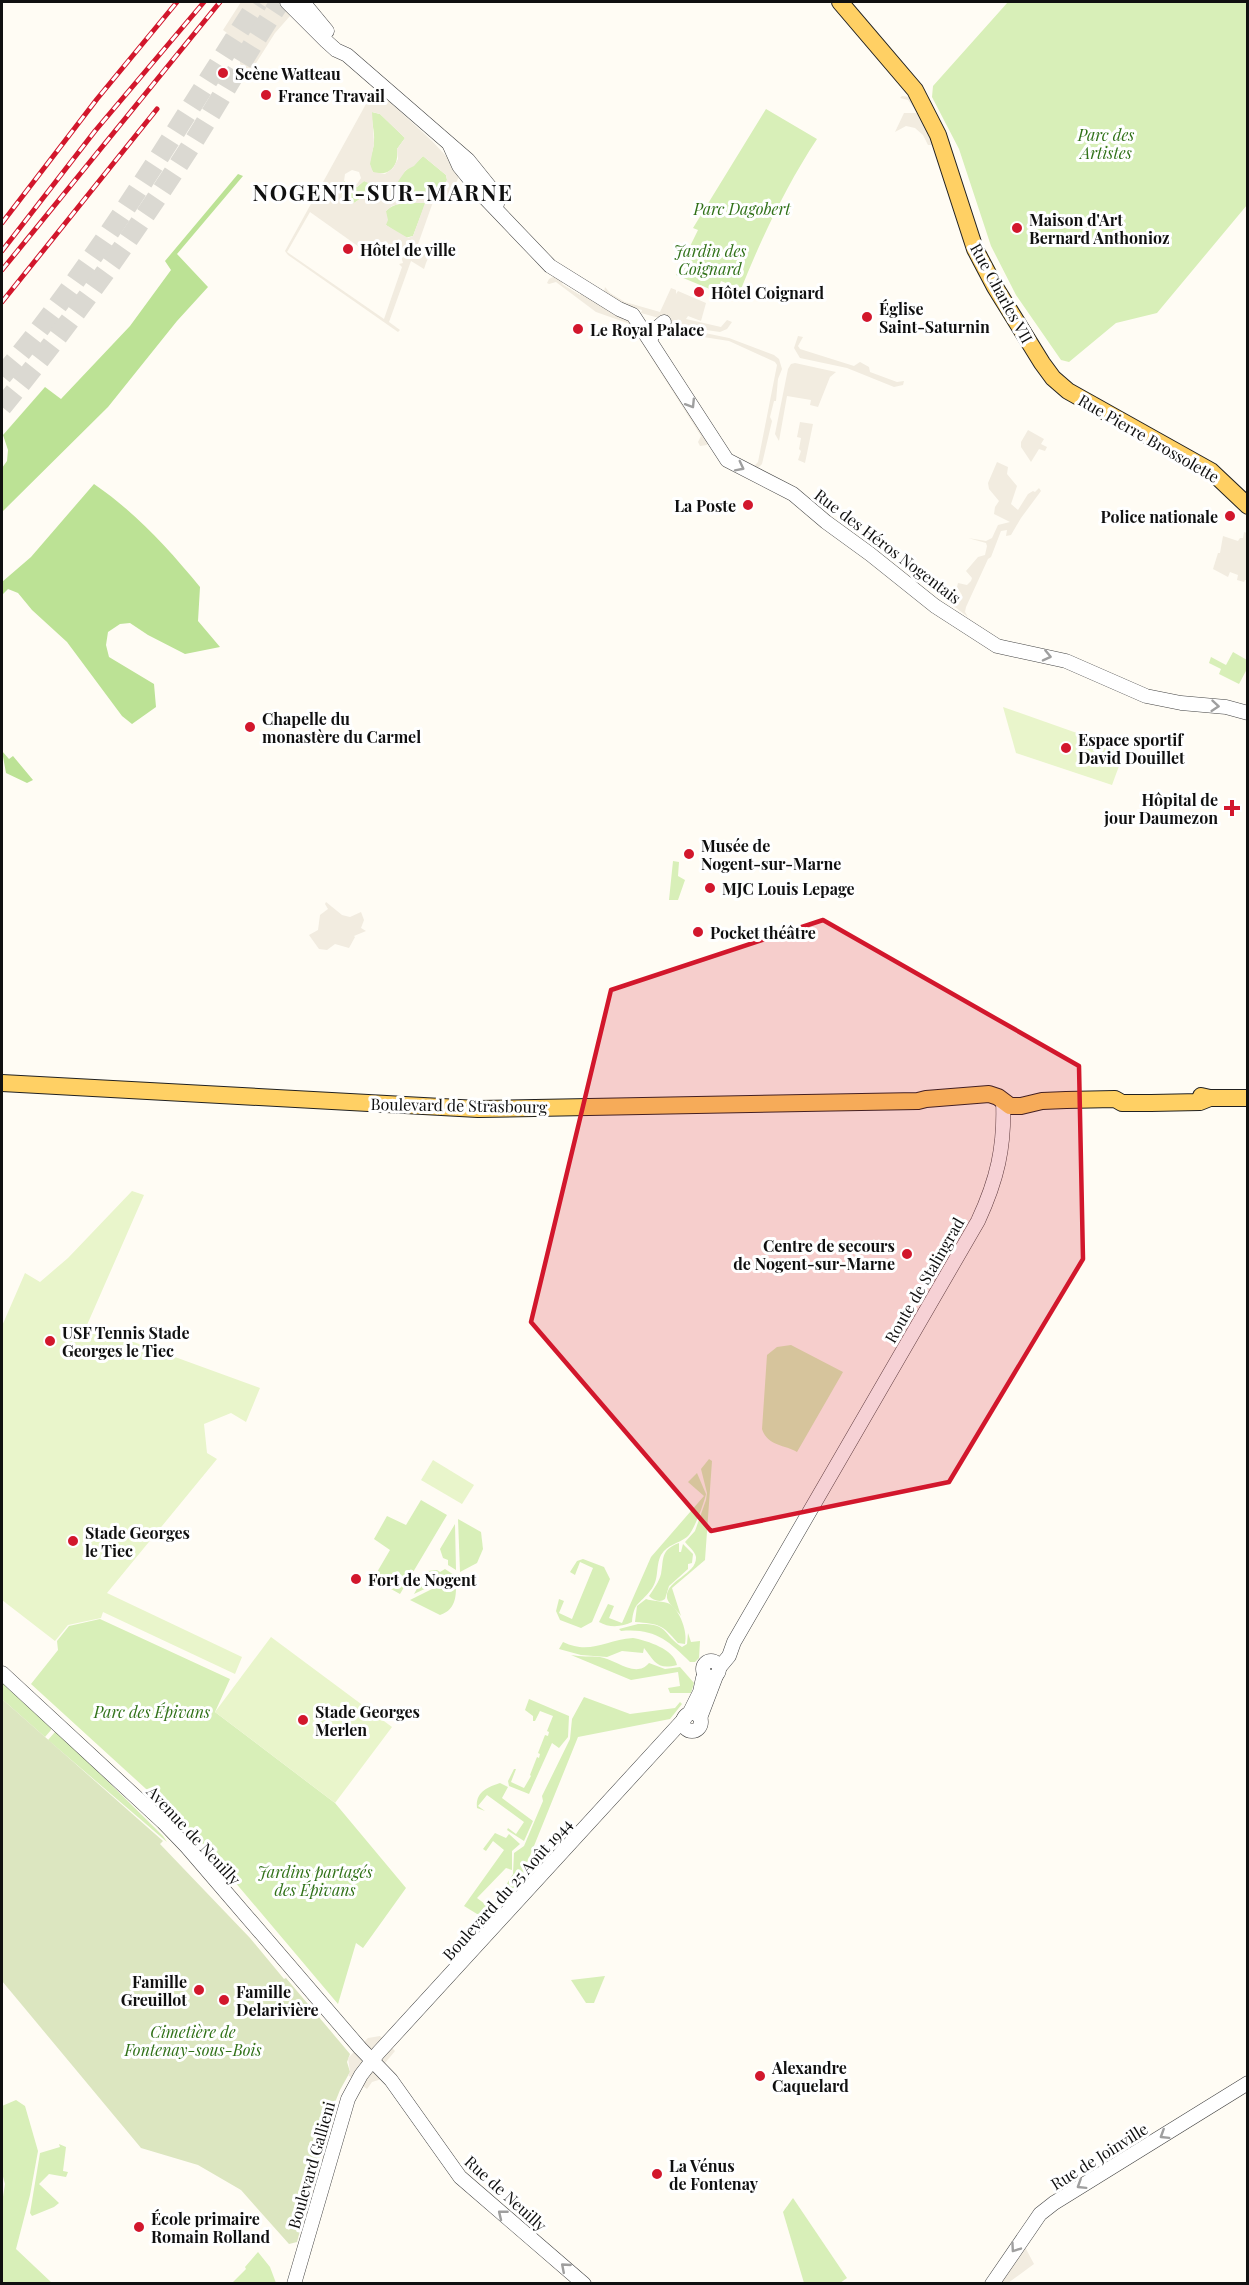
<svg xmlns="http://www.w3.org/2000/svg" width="1249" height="2285" viewBox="0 0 1249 2285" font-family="'Playfair Display',serif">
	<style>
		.green { fill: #d8efb8 }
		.forest { fill: #bce295 }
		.cemetery { fill: #dce6c0 }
		.pitch { fill: #e9f5cb }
		.plaza { fill: #f2ece0; fill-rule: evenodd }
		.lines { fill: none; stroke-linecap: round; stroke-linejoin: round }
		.highway-tunnel { stroke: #dbd9d2; stroke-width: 20; stroke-dasharray: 20 10; stroke-linecap: butt }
		.minor-casing { stroke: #434343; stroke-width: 15 }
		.major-casing { stroke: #212121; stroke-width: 18 }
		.minor { stroke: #fff; stroke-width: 14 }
		.major { stroke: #ffd064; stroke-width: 16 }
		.rail-casing { stroke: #d2172c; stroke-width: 5 }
		.rail { stroke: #fff; stroke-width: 3; stroke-dasharray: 9; stroke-linecap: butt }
		.oneway { stroke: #9f9f9f }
		.marked { fill: #d2172c; fill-opacity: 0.2; stroke: #d2172c; stroke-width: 4.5; stroke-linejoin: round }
		.poi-dot { fill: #d2172c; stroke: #fff; stroke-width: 2 }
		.labels { text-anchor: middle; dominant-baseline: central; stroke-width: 6; stroke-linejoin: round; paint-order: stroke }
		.poi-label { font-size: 16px; font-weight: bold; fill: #101010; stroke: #fff; text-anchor: start }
		.park-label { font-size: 16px; font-style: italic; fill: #307118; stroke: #fff }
		.street-label { font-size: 16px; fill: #101010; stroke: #fff }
		.district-label { font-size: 22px; font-weight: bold; letter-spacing: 1.5px; fill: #101010; stroke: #fff }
	</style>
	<rect width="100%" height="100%" fill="#fffcf4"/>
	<g class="green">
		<polygon points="1008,2 1247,2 1247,205 1157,313 1116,323 1069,362 1061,360 1016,295 991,246 959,149 932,97 933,86"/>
		<path d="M766,109L817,139C786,186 762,237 741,289L721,281L717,292L676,275L698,230L693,228Z"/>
		<path d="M372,112L380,114L405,138L397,149C399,165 391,176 374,173C365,163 374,153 374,141C375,131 371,122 372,112Z"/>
		<path d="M423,156L446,175L447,180L444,186L417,200L404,198L397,194C392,175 413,167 423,156Z"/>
		<polygon points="344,181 349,186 357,187 364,181 370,183 372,193 369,199 360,199 354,203 336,190"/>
		<path d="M426,202L413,236L405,238L386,225V211C397,200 412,204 426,202Z"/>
		<polygon points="1233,652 1247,660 1247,669 1239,684 1219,674 1221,669 1209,663 1211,657 1226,665"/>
		<polygon points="673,861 679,862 678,876 685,880 678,900 669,900"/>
		<path d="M791,1345L843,1372L797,1452C786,1445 767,1446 762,1429L767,1355L777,1347Z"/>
		<path d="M709,1459L712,1461L705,1560L672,1588L681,1616C678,1611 668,1604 667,1598C665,1580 697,1575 696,1557C695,1551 688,1546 685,1542L695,1531L706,1500L707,1493L701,1469Z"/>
		<path d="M697,1473L706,1494C704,1503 694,1531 687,1537C678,1544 668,1544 661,1555C655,1567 660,1580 650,1591C639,1605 634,1602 632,1622C622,1627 609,1628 599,1622L608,1604L614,1606L609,1618L622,1623L651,1557L704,1496L688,1482Z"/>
		<polygon points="421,1500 447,1515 400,1594 373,1579 390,1550 374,1539 387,1516 406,1525"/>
		<polygon points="458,1519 481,1532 483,1549 477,1563 460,1572"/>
		<polygon points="455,1524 456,1570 448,1565 448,1560 443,1558 440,1549"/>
		<path d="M679,1543V1552H681L683,1544L693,1554L692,1563L688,1564V1569L669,1586L665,1599C660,1603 653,1600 649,1596C653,1590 659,1582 661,1574C664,1559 660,1550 679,1543Z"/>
		<polygon points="583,1559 604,1567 610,1579 592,1622 581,1628 560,1620 556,1611 559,1599 564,1601 559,1613 572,1619 593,1568 580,1562 575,1575 570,1572 577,1561"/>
		<polygon points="445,1569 454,1575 414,1594 427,1571 437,1570 440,1572"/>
		<path d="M456,1577C456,1593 458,1609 440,1615L410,1600Z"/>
		<path d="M646,1599C652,1601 664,1601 670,1604C680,1611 688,1632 685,1644L678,1643C662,1624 659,1624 635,1622L637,1606Z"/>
		<polygon points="100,1619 230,1679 215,1712 335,1803 406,1888 363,1948 356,1943 338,2004 191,1830 31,1684 58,1650 57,1641 69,1626"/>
		<path d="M638,1624C669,1623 662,1634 682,1647L687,1644L688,1633L691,1642L700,1641L699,1658L695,1662H690C668,1640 654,1628 621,1631L619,1629Z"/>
		<path d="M633,1638C648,1641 674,1649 677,1665C657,1670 655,1662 644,1648L643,1653L622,1651L607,1657L581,1655L559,1649L563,1642C590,1655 605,1640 633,1638Z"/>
		<path d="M571,1655C581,1657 590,1656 600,1657C615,1659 636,1679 649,1663L665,1669L680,1667L694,1683L691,1693H670L668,1688L680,1686L678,1672L631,1680Z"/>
		<polygon points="2,1682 51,1726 51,1730 45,1737 2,1699"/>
		<polygon points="584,1697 630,1714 675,1708 680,1702 682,1704 670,1719 578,1737 517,1888 477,1931 513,1874 514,1853 524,1846 543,1801 542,1796 570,1739 572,1719"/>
		<polygon points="529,1699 569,1716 568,1737 559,1748 552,1743 529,1794 509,1786 508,1781 514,1769 516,1769 511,1782 524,1788 531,1776 530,1775 537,1757 539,1758 540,1754 538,1753 545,1735 548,1736 549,1732 547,1731 553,1716 540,1711 535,1721 533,1721 533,1716 525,1710"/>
		<polygon points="55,1732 59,1733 163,1836 167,1842 48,1740"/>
		<path d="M500,1783L508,1787L502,1798L533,1821L524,1841L507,1830L508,1828L516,1834L524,1822L487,1795L478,1806L485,1811L477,1808C475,1792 488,1787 500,1783Z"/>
		<polygon points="495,1833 506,1838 509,1834 520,1844 512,1851 512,1870 506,1868 477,1898 489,1907 482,1917 464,1906 504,1850 493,1841 486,1851 483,1849"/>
		<polygon points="605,1976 594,2003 586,2003 571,1980"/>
		<polygon points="16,2100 25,2106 38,2151 30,2195 16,2249 52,2283 2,2283 2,2203 5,2184 2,2173 2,2106"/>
		<polygon points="59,2144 66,2147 63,2171 68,2172 66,2177 49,2174 39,2184 59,2203 54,2207 32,2216 30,2213 40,2153 60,2147"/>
		<polygon points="793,2198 847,2278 840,2283 804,2283 783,2212"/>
		<polygon points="258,2252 270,2267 276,2283 232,2283 246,2269 245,2267"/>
	</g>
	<g class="forest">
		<polygon points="238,174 243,176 177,254 208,287 177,321 108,407 2,512 2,468 7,461 8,450 3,435 45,387 61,399 130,326 171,270 165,261"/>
		<path d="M94,484C135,512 168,548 200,587L198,621L220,647L185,654L148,635L130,623L120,624L108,632L106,645L109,657L154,684L156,707L132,724L122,716L67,642L32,610L18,593L8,589L2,595V582L31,557Z"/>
		<polygon points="2,751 9,759 13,756 33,780 27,783 6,773"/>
	</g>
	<polygon class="cemetery" points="2,1699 163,1841 160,1844 250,1938 284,1979 286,1978 350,2054 347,2062 350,2072 340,2090 332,2110 297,2242 289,2244 241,2190 198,2165 141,2148 2,1981"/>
	<g class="pitch">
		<polygon points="1003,707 1125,750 1112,785 1016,753"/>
		<polygon points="132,1191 144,1195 87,1325 260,1388 246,1422 231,1413 204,1424 207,1453 217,1459 107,1593 242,1657 235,1674 103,1612 101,1618 68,1625 55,1641 2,1600 2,1326 25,1273 40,1282 68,1258"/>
		<polygon points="433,1460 474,1485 462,1504 421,1480"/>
		<polygon points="271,1637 392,1727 335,1803 215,1712"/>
	</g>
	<g class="plaza">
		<polygon points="241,2 281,2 290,16 275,33 251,71 240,64 240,60 233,54 228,43 227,33 223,30"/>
		<path d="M378,91L432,141L459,170L460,174L449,199L442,196L433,202L417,247L429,256L426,263L424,269L411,261L389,322L400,330L398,332L288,255L285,251L366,104L368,95L371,92ZM372,112L380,114L405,138L397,149L398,159L393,168L385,174L373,172L370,164L374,144ZM423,156L446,175L447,180L444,186L417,200L401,197L397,194V183L406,170L414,166ZM352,170L359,172L361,178L357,184L350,186L357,187L364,181L372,185V193L369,199H360L354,203L336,190L344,181L345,174ZM403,203H425L413,236L408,238L386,225L388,220L386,211L392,206ZM310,212L369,254L374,247L381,252V247L384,245L393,254L401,256L403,263L399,264L402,267L384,319L287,252Z"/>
		<polygon points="902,96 910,97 923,116 934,145 928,145 923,135 915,128 906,126 895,132 904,113 918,113 908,100 900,98"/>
		<polygon points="555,276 563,281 562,284 580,295 582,292 633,319 708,443 707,445 700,446 698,442 701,436 630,324 596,312 556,282 549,284 547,283 549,279"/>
		<polygon points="605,287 610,293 625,302 660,312 671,288 676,290 676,294 678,291 706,303 701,321 688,316 686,319 721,327 727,320 732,322 727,329 720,332 706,330 706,327 696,325 695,328 641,313 642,310 635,308 633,310 604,292"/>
		<polygon points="671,326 729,338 774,355 779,359 782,369 778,379 776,401 774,401 770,417 772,421 762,464 759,467 753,467 758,462 777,365 775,362 729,341 665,331 658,340 657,338 662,328"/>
		<polygon points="798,336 803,337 798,346 800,349 854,366 860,362 869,367 870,372 897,382 904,381 903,385 894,387 847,368 800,358 794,348"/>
		<polygon points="795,363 836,372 830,377 818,407 810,405 811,400 787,396 779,441 775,434 788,369 791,364"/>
		<polygon points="800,422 813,424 805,463 798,460 801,451 799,449 801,438 797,437"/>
		<polygon points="1028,430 1044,439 1041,444 1047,447 1045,451 1039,449 1031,462 1021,447 1021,442"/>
		<polygon points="997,462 1008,467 1007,474 1017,486 1011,504 1018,510 1028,494 1033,491 1035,492 1039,488 1041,491 1021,518 1011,535 1006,536 1007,530 1001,531 991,557 988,559 966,607 965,612 968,617 951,604 957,603 962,595 957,587 958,583 967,585 971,581 972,578 966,571 978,557 985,555 987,546 986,543 968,538 986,541 992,538 998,525 1010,522 994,514 995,507 999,501 989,489 988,483"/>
		<polygon points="1244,532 1247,533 1248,580 1245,580 1244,582 1237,580 1238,575 1230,572 1228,577 1213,569 1218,553 1220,553 1223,536 1238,541 1240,538 1243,538"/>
		<polygon points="326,902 342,915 350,917 361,912 364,920 361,928 366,931 354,936 355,937 349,948 335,944 327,950 319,949 309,935 318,930 320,915 328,909 325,904"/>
		<polygon points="380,2036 395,2051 385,2063 390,2071 382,2079 372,2082 367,2089 348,2075 350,2072 348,2058 368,2038"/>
		<polygon points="1025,2247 1034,2264 1008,2283 1001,2284"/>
	</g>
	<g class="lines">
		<g class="highway-tunnel">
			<path d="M2,376C99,260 176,129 258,2"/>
			<path d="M2,407C71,323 135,233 194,141C223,95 250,47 280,2"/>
		</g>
		<defs>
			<g id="minor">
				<polyline points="287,2 326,41 336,50 347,55 468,160 489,186 497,204"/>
				<polyline points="303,2 327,31"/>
				<polyline points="450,146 459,166 485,198 550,266 619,309 633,315 727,460 793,494 826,522 870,554 935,606 997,646 1066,661 1146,696 1181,703 1226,707 1248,713"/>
				<polyline points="650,339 658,327 664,322"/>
				<circle cx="711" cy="1669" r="8"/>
				<path d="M719,1668L729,1656L734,1642L978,1221C997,1180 1005,1147 1003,1101"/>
				<polyline points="2,1673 163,1822 187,1847 360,2048 391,2080 460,2177 584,2284"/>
				<circle cx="692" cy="1722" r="9"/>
				<polyline points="689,1714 700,1692 703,1678"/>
				<polyline points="700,1718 716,1676"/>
				<polyline points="294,2284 348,2099 361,2075 378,2053 685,1718"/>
				<polyline points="992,2284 1040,2214 1054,2203 1248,2083"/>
			</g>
			<g id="major">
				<polyline points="840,2 915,90 938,135 975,249 995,287 1042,363 1053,378 1068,391 1211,471 1248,506"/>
				<polyline points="2,1083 478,1109 918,1101 926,1099 989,1094 998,1097 1010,1106 1021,1106 1042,1101 1066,1100 1115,1099 1122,1103 1151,1103 1200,1102 1210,1098"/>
				<polyline points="1201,1096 1210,1098 1248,1098"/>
			</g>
		</defs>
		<use href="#minor" class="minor-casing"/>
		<use href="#major" class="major-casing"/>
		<use href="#minor" class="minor"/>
		<use href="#major" class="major"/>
		<defs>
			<g id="rail">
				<polyline points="2,223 97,99 177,2"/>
				<polyline points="2,251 95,131 204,2"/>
				<polyline points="2,270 220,2"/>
				<polyline points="2,302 157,109"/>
			</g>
		</defs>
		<use href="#rail" class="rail-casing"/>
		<use href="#rail" class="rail"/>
	</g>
	<defs><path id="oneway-chevron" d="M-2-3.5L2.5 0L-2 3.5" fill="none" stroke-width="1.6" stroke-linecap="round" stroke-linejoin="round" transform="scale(1.5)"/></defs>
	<g class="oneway">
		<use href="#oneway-chevron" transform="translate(691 404) rotate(58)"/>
		<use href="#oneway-chevron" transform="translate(740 467) rotate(27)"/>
		<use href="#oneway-chevron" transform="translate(1047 656) rotate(13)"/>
		<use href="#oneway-chevron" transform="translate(1215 706) rotate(5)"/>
		<use href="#oneway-chevron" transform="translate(1164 2135) rotate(148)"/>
		<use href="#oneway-chevron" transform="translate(1081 2185) rotate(148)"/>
		<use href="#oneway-chevron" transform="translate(502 2214) rotate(-141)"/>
		<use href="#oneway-chevron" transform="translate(1015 2248) rotate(125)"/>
		<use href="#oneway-chevron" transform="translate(565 2267) rotate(-139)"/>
	</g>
	<path class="marked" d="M823,920L1079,1066L1083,1259L949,1482L711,1531L531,1322L611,990Z"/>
	<g class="poi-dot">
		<circle cx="223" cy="73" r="6"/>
		<circle cx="266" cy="95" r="6"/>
		<circle cx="1017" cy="228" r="6"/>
		<circle cx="348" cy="249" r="6"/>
		<circle cx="699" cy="292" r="6"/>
		<circle cx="867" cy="317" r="6"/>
		<circle cx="578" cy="329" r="6"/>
		<circle cx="748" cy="505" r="6"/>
		<circle cx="1230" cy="516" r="6"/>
		<circle cx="250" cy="727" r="6"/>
		<circle cx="1066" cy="748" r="6"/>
		<path d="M1229 799h6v6h6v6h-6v6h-6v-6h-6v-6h6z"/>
		<circle cx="689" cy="854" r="6"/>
		<circle cx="710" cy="888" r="6"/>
		<circle cx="698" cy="932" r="6"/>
		<circle cx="907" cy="1254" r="6"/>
		<circle cx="50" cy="1341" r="6"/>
		<circle cx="73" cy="1541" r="6"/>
		<circle cx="356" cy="1579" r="6"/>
		<circle cx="303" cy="1720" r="6"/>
		<circle cx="199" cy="1990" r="6"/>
		<circle cx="224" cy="2000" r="6"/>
		<circle cx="760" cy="2076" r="6"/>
		<circle cx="657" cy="2174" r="6"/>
		<circle cx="139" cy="2227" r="6"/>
	</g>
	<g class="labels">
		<g class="poi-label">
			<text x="235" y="73">Scène Watteau</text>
			<text x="278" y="95">France Travail</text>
			<text x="1029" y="219">Maison d'Art<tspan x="1029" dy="18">Bernard Anthonioz</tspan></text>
			<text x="360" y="249">Hôtel de ville</text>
			<text x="711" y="292">Hôtel Coignard</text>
			<text x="879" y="308">Église<tspan x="879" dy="18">Saint-Saturnin</tspan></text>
			<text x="590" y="329">Le Royal Palace</text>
			<text x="736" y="505" text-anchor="end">La Poste</text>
			<text x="1218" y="516" text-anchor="end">Police nationale</text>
			<text x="262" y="718">Chapelle du<tspan x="262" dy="18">monastère du Carmel</tspan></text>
			<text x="1078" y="739">Espace sportif<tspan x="1078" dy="18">David Douillet</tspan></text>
			<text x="1218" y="799" text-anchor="end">Hôpital de<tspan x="1218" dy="18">jour Daumezon</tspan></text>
			<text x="701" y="845">Musée de<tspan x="701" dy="18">Nogent-sur-Marne</tspan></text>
			<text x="722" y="888">MJC Louis Lepage</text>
			<text x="710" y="932">Pocket théâtre</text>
			<text x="895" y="1245" text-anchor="end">Centre de secours<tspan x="895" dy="18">de Nogent-sur-Marne</tspan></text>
			<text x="62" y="1332">USF Tennis Stade<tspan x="62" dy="18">Georges le Tiec</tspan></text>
			<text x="85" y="1532">Stade Georges<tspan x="85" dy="18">le Tiec</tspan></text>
			<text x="368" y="1579">Fort de Nogent</text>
			<text x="315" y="1711">Stade Georges<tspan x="315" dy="18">Merlen</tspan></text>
			<text x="187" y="1981" text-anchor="end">Famille<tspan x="187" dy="18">Greuillot</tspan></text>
			<text x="236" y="1991">Famille<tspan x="236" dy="18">Delarivière</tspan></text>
			<text x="772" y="2067">Alexandre<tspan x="772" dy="18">Caquelard</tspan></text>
			<text x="669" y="2165">La Vénus<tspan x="669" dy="18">de Fontenay</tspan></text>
			<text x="151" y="2218">École primaire<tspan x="151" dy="18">Romain Rolland</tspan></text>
		</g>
		<g class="park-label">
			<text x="1106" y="134">Parc des<tspan x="1106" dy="18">Artistes</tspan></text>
			<text x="742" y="208">Parc Dagobert</text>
			<text x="710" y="250">Jardin des<tspan x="710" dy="18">Coignard</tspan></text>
			<text x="152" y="1711">Parc des Épivans</text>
			<text x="315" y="1871">Jardins partagés<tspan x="315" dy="18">des Épivans</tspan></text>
			<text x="193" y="2031">Cimetière de<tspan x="193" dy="18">Fontenay-sous-Bois</tspan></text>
		</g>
		<g class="street-label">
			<text transform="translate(1002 293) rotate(61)">Rue Charles VII</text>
			<text transform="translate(1149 438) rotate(30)">Rue Pierre Brossolette</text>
			<text transform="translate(888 546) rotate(37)">Rue des Héros Nogentais</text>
			<text transform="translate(459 1105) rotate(1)">Boulevard de Strasbourg</text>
			<text transform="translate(924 1280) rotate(-60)">Route de Stalingrad</text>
			<text transform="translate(194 1835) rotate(47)">Avenue de Neuilly</text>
			<text transform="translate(507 1889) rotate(-48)">Boulevard du 25 Août 1944</text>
			<text transform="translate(1099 2156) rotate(-32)">Rue de Joinville</text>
			<text transform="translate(311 2165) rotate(-74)">Boulevard Gallieni</text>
			<text transform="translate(506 2193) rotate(42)">Rue de Neuilly</text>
		</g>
		<g class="district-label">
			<text x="383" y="192">NOGENT-SUR-MARNE</text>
		</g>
	</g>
	<rect width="1249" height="2285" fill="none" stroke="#101010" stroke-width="6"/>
</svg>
